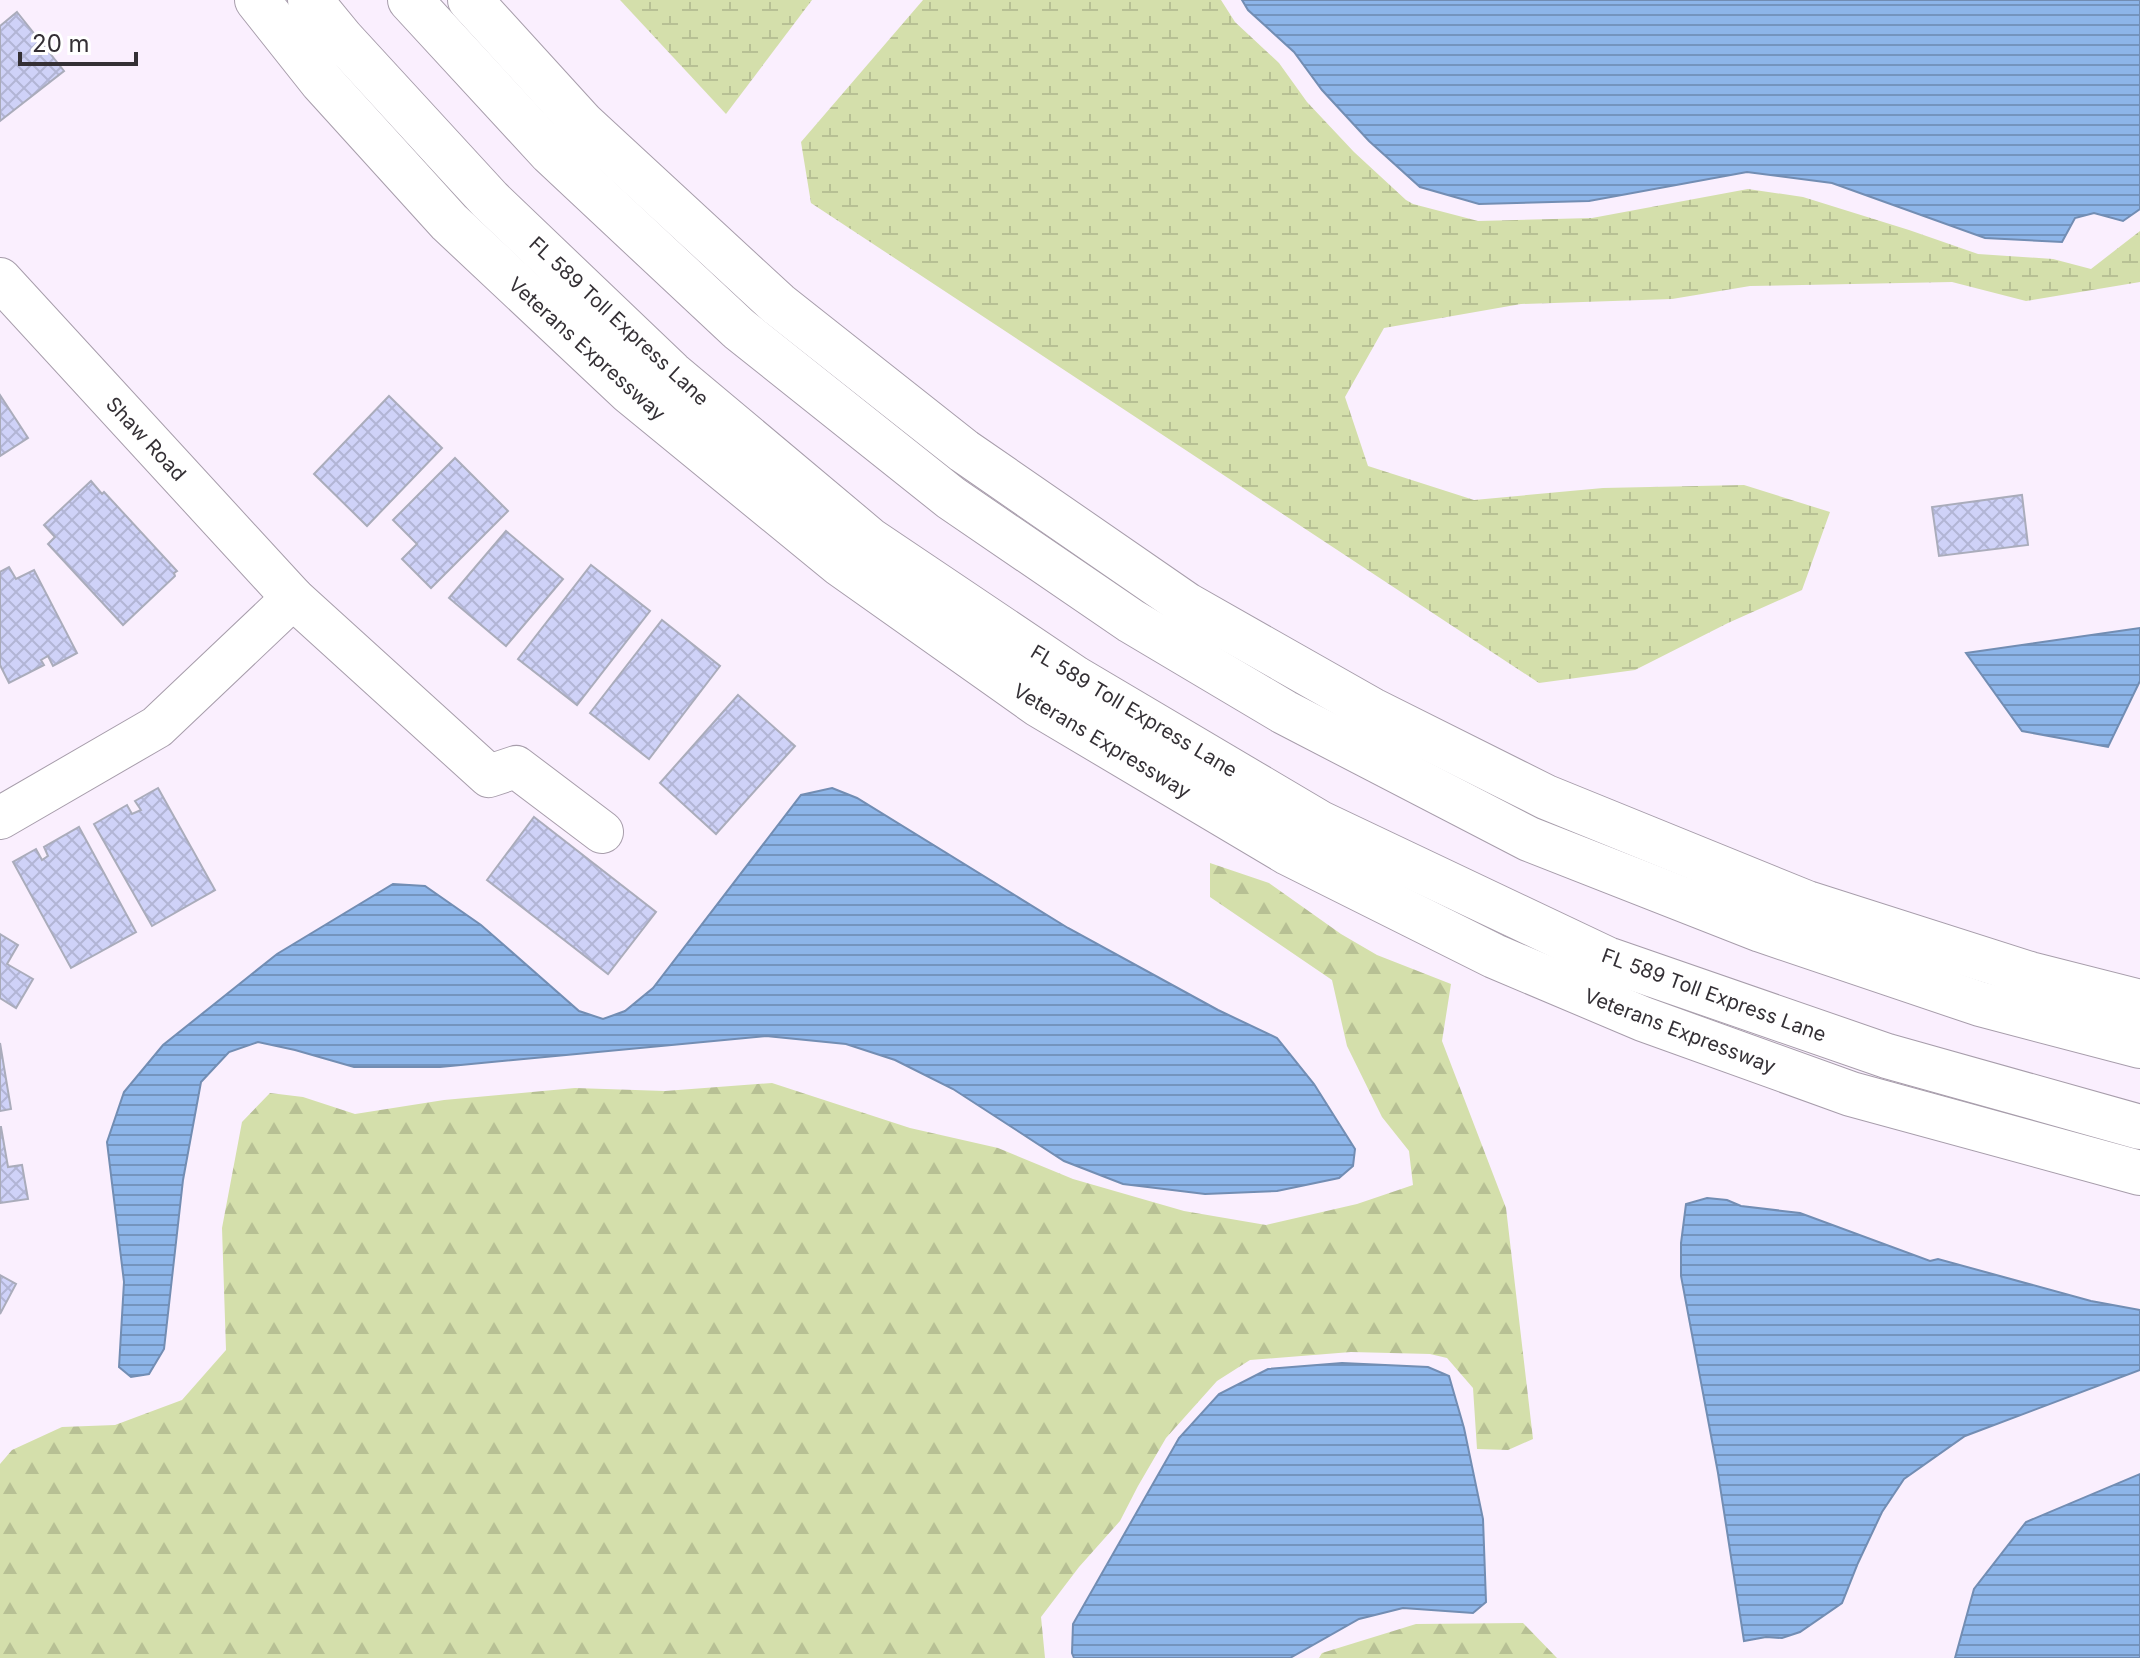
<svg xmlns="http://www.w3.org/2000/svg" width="2140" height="1658" viewBox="0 0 2140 1658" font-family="Inter,sans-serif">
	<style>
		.forest { fill: url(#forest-firs) }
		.wetland { fill: url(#wetland-marsh) }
		.water { fill: url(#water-rules); stroke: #728db3; stroke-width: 2 }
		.building { fill: url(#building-cross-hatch); stroke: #aaacbb; stroke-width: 2 }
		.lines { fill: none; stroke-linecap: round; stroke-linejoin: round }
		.street-casing { stroke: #a79dab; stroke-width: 44 }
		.highway-casing { stroke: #a79dab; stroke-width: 46 }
		.street { stroke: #fff; stroke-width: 42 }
		.highway { stroke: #fff; stroke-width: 44 }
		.labels { text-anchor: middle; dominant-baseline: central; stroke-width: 6; stroke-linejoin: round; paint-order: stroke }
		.street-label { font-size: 20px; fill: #343035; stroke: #fff }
	</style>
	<defs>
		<pattern id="forest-firs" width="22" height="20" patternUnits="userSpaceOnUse" patternTransform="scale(2)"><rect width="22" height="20" fill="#d4dfab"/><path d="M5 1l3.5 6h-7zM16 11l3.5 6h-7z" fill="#b7c094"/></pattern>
		<pattern id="wetland-marsh" width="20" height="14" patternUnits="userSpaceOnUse" patternTransform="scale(2)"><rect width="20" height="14" fill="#d4dfab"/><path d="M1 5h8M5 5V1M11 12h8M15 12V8" fill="none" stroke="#b7c094"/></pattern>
		<pattern id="water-rules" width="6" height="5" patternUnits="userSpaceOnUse" patternTransform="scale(2)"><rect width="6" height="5" fill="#8db5e9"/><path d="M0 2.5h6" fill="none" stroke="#7494be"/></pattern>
		<pattern id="building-cross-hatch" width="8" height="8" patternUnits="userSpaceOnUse" patternTransform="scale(2)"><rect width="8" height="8" fill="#cfd2f8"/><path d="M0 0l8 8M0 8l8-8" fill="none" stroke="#b2b5d5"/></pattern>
	</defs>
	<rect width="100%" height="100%" fill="#faeffe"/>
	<g class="forest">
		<polygon points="1210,863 1269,883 1341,934 1377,955 1451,984 1442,1041 1506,1208 1533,1439 1508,1450 1477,1449 1473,1388 1447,1358 1430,1354 1351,1352 1250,1360 1217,1381 1166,1438 1138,1486 1120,1521 1079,1567 1041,1617 1045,1658 0,1658 0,1464 12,1450 62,1427 115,1425 182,1400 226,1350 222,1228 242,1122 270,1093 303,1097 355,1114 444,1100 575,1088 665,1091 772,1083 910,1128 998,1148 1073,1179 1184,1211 1266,1225 1357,1204 1413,1185 1409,1151 1382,1117 1347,1046 1332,980 1210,897"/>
		<polygon points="1523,1623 1557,1658 1319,1658 1322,1653 1416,1624"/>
	</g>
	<g class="wetland">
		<polygon points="620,0 812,0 726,114"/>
		<polygon points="923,0 1221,0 1235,22 1279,63 1307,102 1354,152 1406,200 1413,204 1478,221 1592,218 1748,189 1803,197 1909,230 1978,254 2053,259 2091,269 2140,231 2140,282 2026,301 1952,282 1750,286 1672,299 1521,304 1384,328 1345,397 1368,466 1474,500 1603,488 1744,485 1830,512 1802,590 1728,623 1635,670 1539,683 811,203 801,142"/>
	</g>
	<g class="water">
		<polygon points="1242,0 2140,0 2140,209 2123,221 2094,213 2075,218 2062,242 1985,238 1832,183 1747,172 1589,201 1479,204 1420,187 1369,141 1322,90 1294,52 1248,10"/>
		<polygon points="2140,628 2140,681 2108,747 2022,731 1966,653"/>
		<polygon points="832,788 857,798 1068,928 1218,1010 1277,1038 1314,1084 1355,1149 1353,1166 1339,1178 1277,1191 1205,1194 1123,1184 1064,1161 953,1089 895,1060 846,1044 766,1036 440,1067 354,1067 295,1050 258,1042 229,1052 201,1082 183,1180 164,1349 149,1374 131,1377 119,1367 124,1282 107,1142 124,1092 163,1045 277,954 393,884 425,886 481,925 579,1011 603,1019 625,1011 653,988 801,795"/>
		<polygon points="1707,1198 1727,1200 1741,1206 1800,1213 1930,1261 1938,1259 2091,1301 2140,1310 2140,1370 1965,1436 1904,1479 1882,1512 1858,1563 1842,1603 1800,1632 1782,1638 1766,1637 1744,1641 1718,1473 1681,1276 1681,1243 1686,1204"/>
		<polygon points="1342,1363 1428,1367 1449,1376 1464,1428 1483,1519 1486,1602 1473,1613 1403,1608 1359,1619 1290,1658 1074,1658 1072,1653 1073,1624 1179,1438 1219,1394 1268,1369"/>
		<polygon points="2140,1474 2140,1658 1955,1658 1974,1589 2026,1522"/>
	</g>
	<g class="building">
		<polygon points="17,12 64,71 0,121 0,26"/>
		<polygon points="0,395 28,438 0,456"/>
		<polygon points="389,396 442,448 367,526 314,474"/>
		<polygon points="455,458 508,511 431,588 402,559 417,544 393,520"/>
		<polygon points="91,481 102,494 104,492 177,571 174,573 175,576 123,625 48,544 55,537 44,525"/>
		<polygon points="2022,495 2028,545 1939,556 1932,507"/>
		<polygon points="506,531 563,579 506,646 449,598"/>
		<polygon points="591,565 650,611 577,705 518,659"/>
		<polygon points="9,567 16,579 34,570 77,653 53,666 48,656 41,660 44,665 9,683 0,665 0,572"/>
		<polygon points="662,620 720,666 649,759 590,713"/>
		<polygon points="738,695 795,746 716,834 660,783"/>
		<polygon points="158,788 215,890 152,926 94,824 127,805 132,814 141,810 135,801"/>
		<polygon points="534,817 656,912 608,974 487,880"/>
		<polygon points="79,827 136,932 71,968 13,862 36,849 42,860 48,856 44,847"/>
		<polygon points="0,934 18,945 7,964 33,979 16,1008 0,998"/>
		<polygon points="0,1043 11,1109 0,1111"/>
		<polygon points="0,1127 1,1127 8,1167 22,1165 28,1199 0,1203"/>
		<polygon points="0,1275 16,1284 0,1314"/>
	</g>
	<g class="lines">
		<defs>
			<g id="street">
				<polyline points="0,279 293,598 489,776 516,767 602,832"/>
				<polyline points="0,818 157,727 293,598"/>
			</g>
			<g id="highway">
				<polyline points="257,0 322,82 449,222 630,392 840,564 1039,705 1288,853 1494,956 1643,1019 1851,1094 2140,1173"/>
				<polyline points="310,0 342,39 490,200 671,373 870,540 1075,678 1320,823 1607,959 1887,1056 2140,1127"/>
				<polyline points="410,0 551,153 739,329 951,498 1131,621 1284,712 1529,839 1761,930 1980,1004 2140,1046"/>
				<polyline points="470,0 583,124 778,304 964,451 1187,605 1372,710 1546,797 1807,903 2030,974 2140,1002"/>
			</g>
		</defs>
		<use href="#street" class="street-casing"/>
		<use href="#highway" class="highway-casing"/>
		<use href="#street" class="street"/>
		<use href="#highway" class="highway"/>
	</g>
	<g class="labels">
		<g class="street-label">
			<text transform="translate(619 321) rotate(43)">FL 589 Toll Express Lane</text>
			<text transform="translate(587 349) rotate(42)">Veterans Expressway</text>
			<text transform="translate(146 439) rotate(47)">Shaw Road</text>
			<text transform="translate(1134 711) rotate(31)">FL 589 Toll Express Lane</text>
			<text transform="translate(1102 741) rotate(31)">Veterans Expressway</text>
			<text transform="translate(1714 995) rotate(20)">FL 589 Toll Express Lane</text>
			<text transform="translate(1680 1031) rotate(21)">Veterans Expressway</text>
		</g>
	</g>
	<path d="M20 52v12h116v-12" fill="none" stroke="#343035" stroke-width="4"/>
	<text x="32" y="52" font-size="24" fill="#343035" stroke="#ffffff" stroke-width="6" paint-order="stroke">20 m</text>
</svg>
